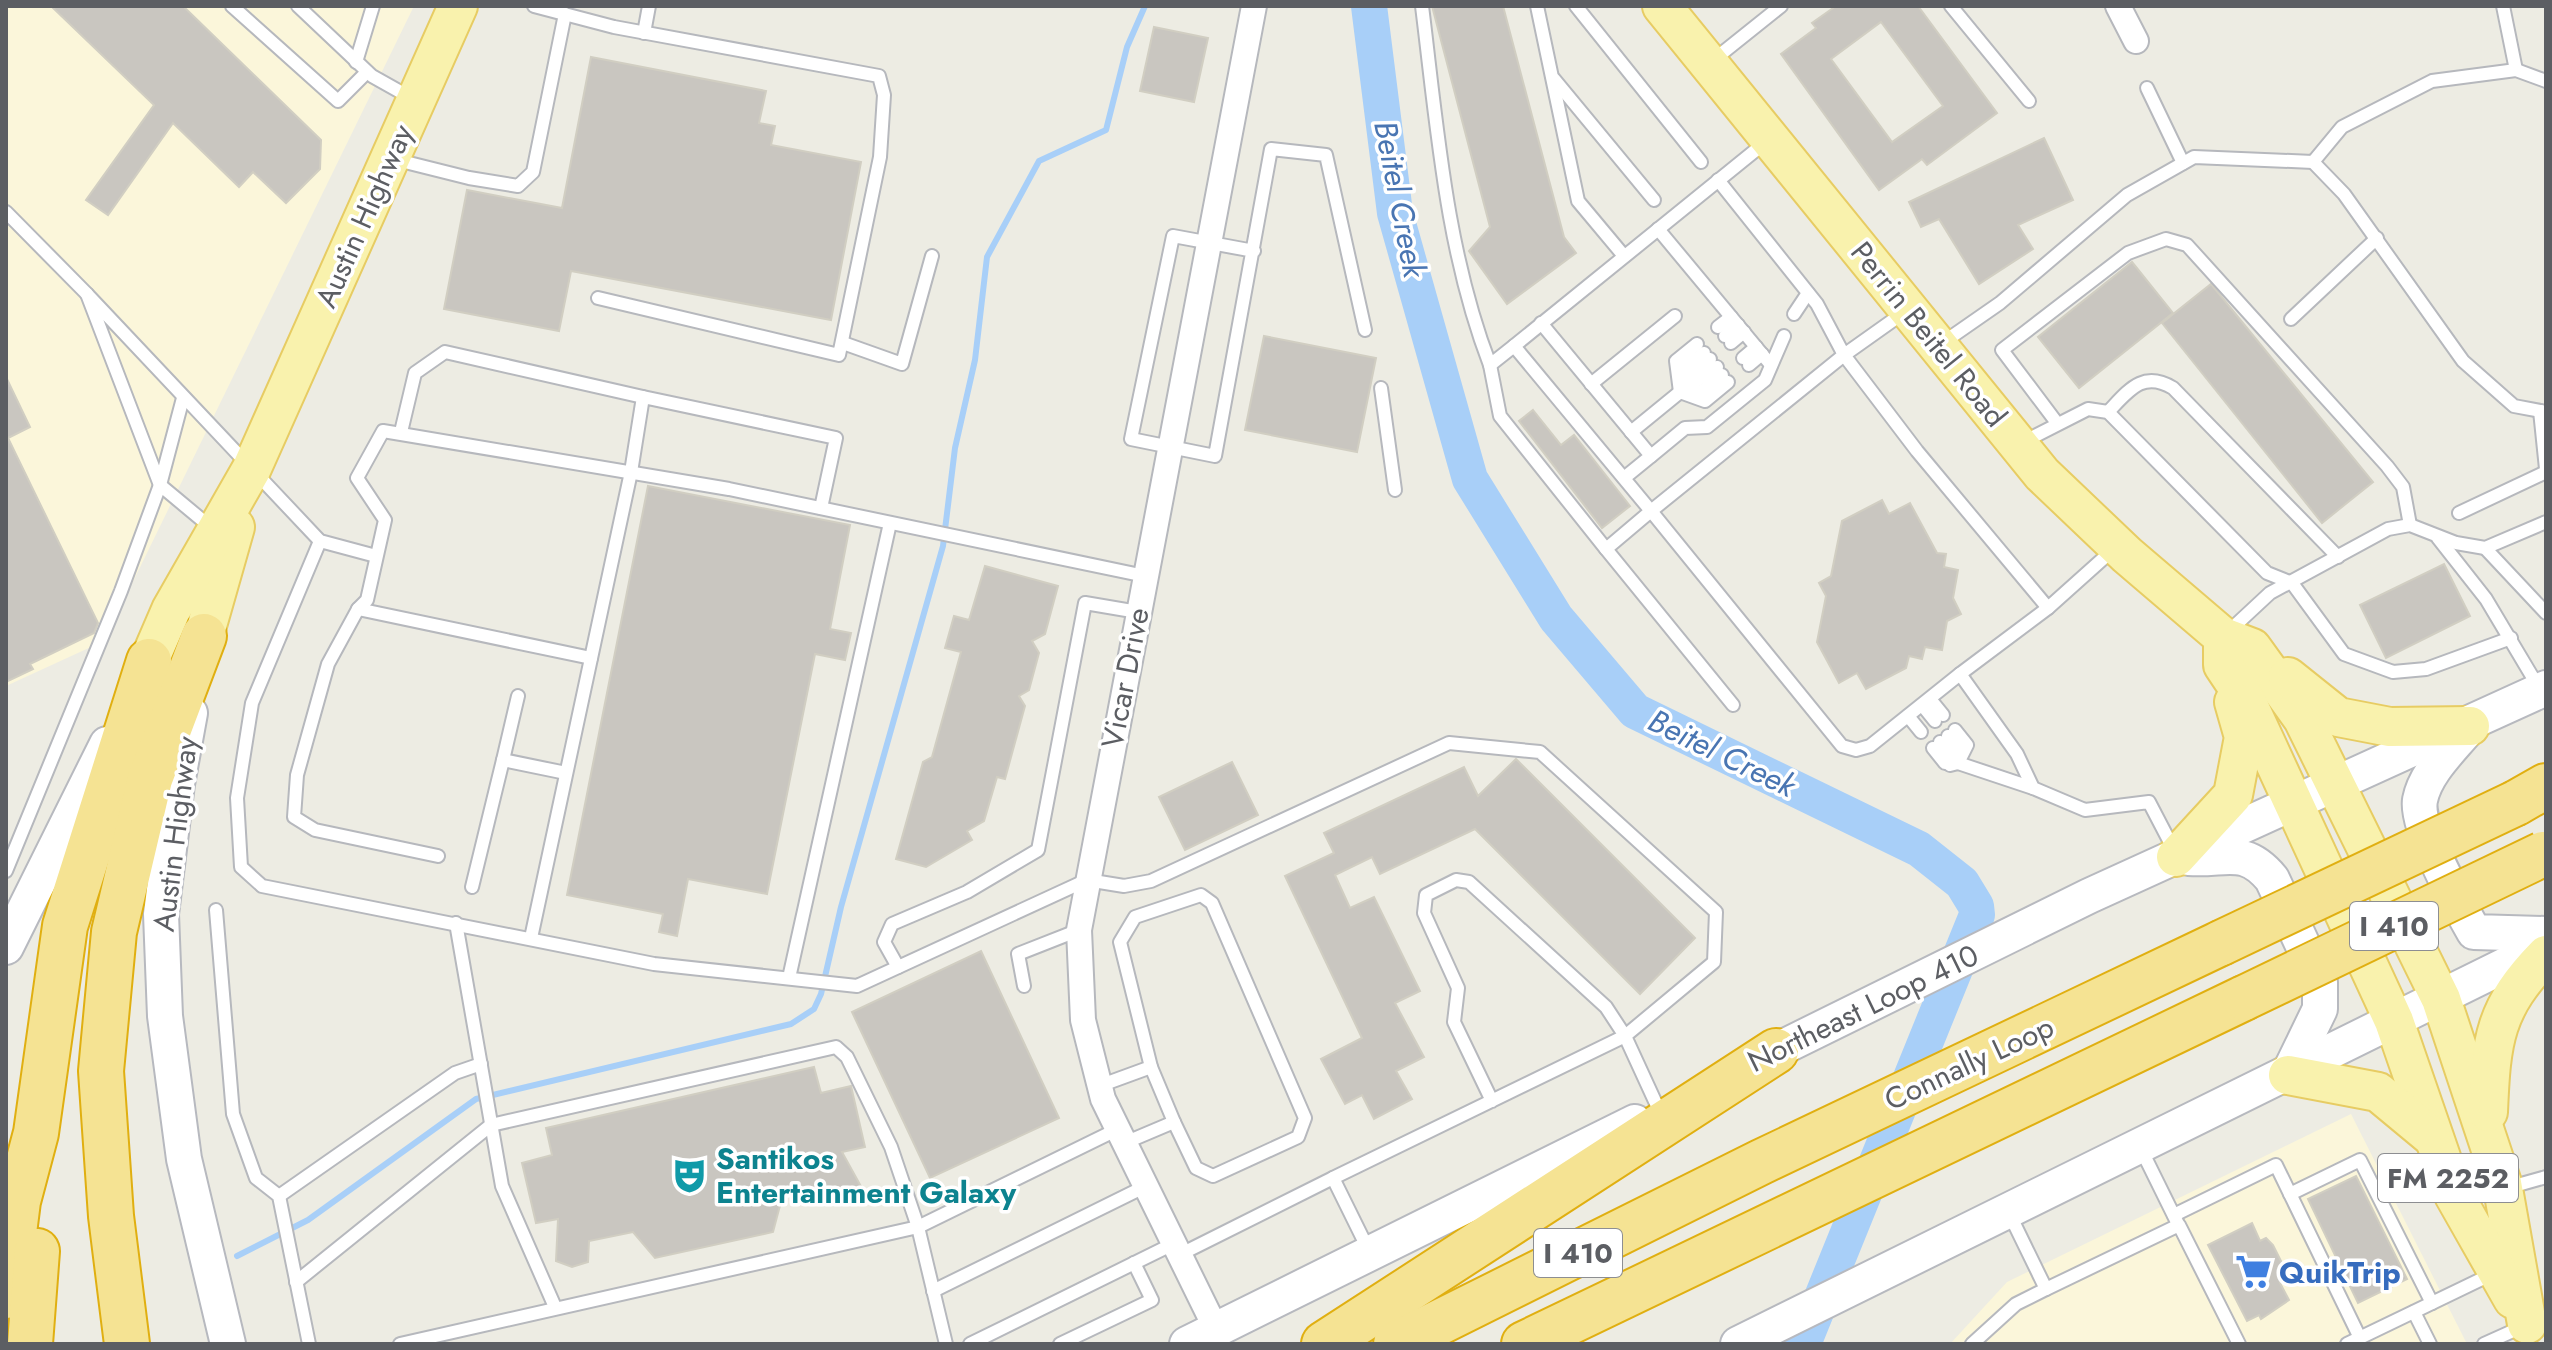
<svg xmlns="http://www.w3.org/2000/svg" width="2552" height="1350" viewBox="0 0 2552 1350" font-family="Jost,sans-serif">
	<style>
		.commercial { fill: #fbf6da }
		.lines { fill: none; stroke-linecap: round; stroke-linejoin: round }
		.stream { stroke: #a8cff8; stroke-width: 6 }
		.river { stroke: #a8cff8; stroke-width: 36 }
		.building { fill: #c9c6c0; stroke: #d1cec2; stroke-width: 2; fill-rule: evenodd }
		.service-casing { stroke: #b6b8bd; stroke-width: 16 }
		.minor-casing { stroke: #b6b8bd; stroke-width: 28 }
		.secondary-casing { stroke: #b7b9bf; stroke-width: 38 }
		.primary-casing { stroke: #e7cc63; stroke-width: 42 }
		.motorway-casing { stroke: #e0af11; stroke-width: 48 }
		.service { stroke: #fff; stroke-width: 12 }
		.minor { stroke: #fff; stroke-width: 24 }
		.secondary { stroke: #fff; stroke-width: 34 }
		.primary { stroke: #f9f2ad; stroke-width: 38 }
		.motorway { stroke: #f5e393; stroke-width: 44 }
		.motorway-bridge-casing { stroke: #e0af11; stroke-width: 48; stroke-linecap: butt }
		.motorway-bridge { stroke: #f5e393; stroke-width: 44 }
		.labels { text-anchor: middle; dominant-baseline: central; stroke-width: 7; stroke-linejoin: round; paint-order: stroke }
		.shield { fill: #fff; stroke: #8d8e92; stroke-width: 2 }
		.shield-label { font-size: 28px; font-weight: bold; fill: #5c5e63 }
		.street-label { font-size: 30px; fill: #5c5e63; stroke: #fff }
		.culture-label { font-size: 30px; font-weight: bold; fill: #0d838f; stroke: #fff; text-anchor: start }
		.shop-label { font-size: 30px; font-weight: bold; fill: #366cbe; stroke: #fff; text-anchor: start }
		.water-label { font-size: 32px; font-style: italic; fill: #4975b2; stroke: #fff }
	</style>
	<rect width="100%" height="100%" fill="#edece3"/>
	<g class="commercial">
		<polygon points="6,6 414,6 104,641 6,686"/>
		<polygon points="2351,1114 2467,1344 1950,1344 2007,1282"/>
	</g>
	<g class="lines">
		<polyline class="stream" points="237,1256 308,1220 476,1099 791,1024 814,1009 821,994 841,907 943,546 955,448 975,360 987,257 1039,161 1106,130 1127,47 1145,6"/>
		<polyline class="river" points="1369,6 1395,213 1470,479 1556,618 1635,711 1919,849 1962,883 1976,906 1977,915 1803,1344"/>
	</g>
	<g class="building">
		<polygon points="51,6 183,6 321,140 320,169 286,203 253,172 239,187 173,123 108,215 86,200 154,105"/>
		<polygon points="1432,6 1503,6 1564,237 1576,253 1507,304 1469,251 1490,227"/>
		<path d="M1836,6H1918L1997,113L1927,165L1922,159L1879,190L1781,54L1816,28L1812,23ZM1881,22L1943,106L1892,142L1831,59Z"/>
		<polygon points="1154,27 1208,38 1194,102 1140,91"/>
		<polygon points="591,57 766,91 759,123 775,126 771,145 861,162 831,320 571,271 559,331 444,309 467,190 562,208"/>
		<polygon points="2044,138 2073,200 2018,225 2033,249 1979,284 1939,219 1921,227 1909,202"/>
		<polygon points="2132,262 2173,313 2079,388 2038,337"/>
		<polygon points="2211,284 2373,482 2322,523 2162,323"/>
		<polygon points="1264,336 1376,358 1357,452 1245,430"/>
		<polygon points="6,377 30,427 8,438 98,623 94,633 30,664 33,669 6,682"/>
		<polygon points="1533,410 1561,445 1574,435 1630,506 1602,528 1519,421"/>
		<polygon points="648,486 850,525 830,629 851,633 845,660 815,654 767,894 688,879 677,936 659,932 663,914 567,895"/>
		<polygon points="1882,500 1889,514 1910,503 1937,553 1946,554 1944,567 1958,570 1953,598 1961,614 1947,621 1942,650 1925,647 1922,659 1909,656 1906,668 1866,689 1857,673 1839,683 1817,642 1826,596 1819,583 1831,576 1842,521"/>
		<polygon points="2444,564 2470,616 2386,658 2360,605"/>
		<polygon points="985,566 1058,586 1045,634 1032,641 1039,653 1029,690 1019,696 1025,706 1005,779 997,777 984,821 967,831 972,840 926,867 896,859 923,762 932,757 961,652 945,648 954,616 969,620"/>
		<polygon points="1516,759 1695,938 1640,994 1475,829 1380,874 1372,857 1335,875 1350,908 1374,897 1420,991 1395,1003 1424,1057 1396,1071 1412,1099 1374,1119 1362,1095 1345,1104 1321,1059 1362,1038 1285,876 1334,853 1324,833 1464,767 1478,796"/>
		<polygon points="1232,762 1258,815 1185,850 1159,797"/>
		<polygon points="981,951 1059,1118 930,1178 852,1012"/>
		<polygon points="814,1067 821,1093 851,1086 865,1147 842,1152 863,1190 850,1202 834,1204 824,1187 782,1198 773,1232 655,1258 633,1232 589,1241 588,1262 572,1267 556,1261 558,1219 536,1223 522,1163 552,1155 546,1128"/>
		<polygon points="2356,1176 2407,1279 2358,1303 2308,1199"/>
		<polygon points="2252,1223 2260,1241 2266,1238 2273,1245 2286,1271 2282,1273 2286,1280 2280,1283 2289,1300 2261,1319 2259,1315 2247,1321 2208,1245"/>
	</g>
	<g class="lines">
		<defs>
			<g id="service">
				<polyline points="232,6 338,101 367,72"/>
				<polyline points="298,6 372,76 413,99"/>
				<polyline points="534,6 614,27 879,76 884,95 880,157 839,355 598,298"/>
				<path d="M1422,6C1437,126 1446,251 1490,365L1514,346"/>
				<polyline points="1537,6 1578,201 1624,256"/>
				<polyline points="1576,6 1701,162"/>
				<polyline points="1951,6 2029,101"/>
				<polyline points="2503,6 2516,70"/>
				<polyline points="644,33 649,6"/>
				<polyline points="356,62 373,6"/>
				<polyline points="1711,62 1781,6"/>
				<polyline points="1554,79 1654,200"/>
				<polyline points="2147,88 2183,163"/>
				<polyline points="393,159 469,178 518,186 533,172 565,14"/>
				<polyline points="2313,162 2344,194 2463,361 2514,406 2546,412"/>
				<polyline points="1718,180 1817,304 1844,355 1651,511 1842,746 1856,750 1870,746 1960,674"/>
				<polyline points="6,212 87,294"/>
				<polyline points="1658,229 1771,365"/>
				<polyline points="1254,251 1173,236 1131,439 1215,456 1271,149 1326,155 1365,330"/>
				<polyline points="1906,311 1844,355 1917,451 2048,608"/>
				<polyline points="1794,314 1808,293"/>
				<polyline points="2291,319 2377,238"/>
				<polyline points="1541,323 1651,456 1624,478"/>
				<polyline points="1718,327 1731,317"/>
				<polyline points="1725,336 1738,325"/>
				<polyline points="843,343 902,364 932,256"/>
				<polyline points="1731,343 1744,332"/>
				<polyline points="1941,344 2000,303 2127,195 2194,157 2313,162 2342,127 2432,81 2516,70 2546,81"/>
				<polyline points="1743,358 1756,347"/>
				<polyline points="1490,365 1500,416 1606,549"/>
				<polyline points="1749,365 1762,354"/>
				<polyline points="1682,381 1683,369 1704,353"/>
				<polyline points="1591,384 1675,316"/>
				<polyline points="1684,386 1689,376 1710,359"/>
				<polyline points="1381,388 1395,490"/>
				<polyline points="1683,390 1717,367"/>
				<polyline points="1680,392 1676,361 1697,344"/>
				<polyline points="1687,392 1701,392 1722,375"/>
				<polyline points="2540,411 2546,469"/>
				<path d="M2108,412C2129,390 2143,370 2173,388L2338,557"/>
				<polyline points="2057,423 2002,350 2128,253 2166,239 2187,245 2387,466 2403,487 2410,525"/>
				<polyline points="401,432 415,373 445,352 643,397"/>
				<polyline points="1631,432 1680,392 1705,401 1728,382"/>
				<polyline points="2021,443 2088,409 2108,412 2267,573 2292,583 2344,654 2393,672 2426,669 2511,638"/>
				<polyline points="1651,456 1685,428 1707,427 1765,380 1784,336"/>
				<polyline points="2459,513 2546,472"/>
				<polyline points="214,530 160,485 87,294 320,541 376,556"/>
				<polyline points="2438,538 2486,599 2539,688"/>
				<polyline points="320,541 252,703 237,798 241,867 262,886 654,964 857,986 1087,880 1124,886 1151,881 1449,743 1540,752 1716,912 1714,962 1625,1036 1659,1110"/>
				<polyline points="2115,548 2048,608 1960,674 2017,754 2033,788 2085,810 2149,802 2174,850"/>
				<polyline points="2485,548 2546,613"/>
				<polyline points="358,609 328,664 297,775 294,817 315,830 438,856"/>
				<polyline points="2227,633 2270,593 2388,529 2410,525 2456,543 2485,548 2546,522"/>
				<polyline points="591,658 358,609 367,600 385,520 357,478 383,431 729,489 1145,576"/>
				<polyline points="1930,699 1943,715"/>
				<polyline points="1733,705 1606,549 1651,511 1514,346 1767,141"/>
				<polyline points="1922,705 1935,721"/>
				<polyline points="1908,716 1921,732"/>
				<polyline points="1948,736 1959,750 1958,760"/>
				<polyline points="1940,742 1958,763"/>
				<polyline points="1933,748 1945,763 1958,763 2033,788"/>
				<polyline points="503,760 518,696"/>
				<polyline points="1950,765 1958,763 1967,745 1955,730"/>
				<polyline points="6,871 121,591 160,485 183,398"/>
				<polyline points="472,887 503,760 566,773"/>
				<polyline points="216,910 233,1114 256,1178 279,1196 309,1344"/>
				<polyline points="456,923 502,1186 555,1307"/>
				<polyline points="531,938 631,472 643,397 836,438 821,508"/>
				<polyline points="898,967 884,942 892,924 967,892 1038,850 1085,603 1138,612"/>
				<polyline points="789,978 890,523"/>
				<polyline points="1024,986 1018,954 1079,930"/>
				<polyline points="1151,1067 1174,1122"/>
				<polyline points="1099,1086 1151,1067 1120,942 1135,917 1201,895 1212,903 1305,1118 1298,1137 1213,1176 1196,1168 1174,1122 1122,1144"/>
				<polyline points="2141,1149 2177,1222"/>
				<polyline points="2507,1188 2546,1177"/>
				<polyline points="2290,1194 2360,1160 2432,1303"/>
				<polyline points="279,1196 455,1073 481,1064"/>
				<polyline points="2174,1215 2276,1165 2360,1338"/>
				<polyline points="1369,1251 1333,1178 1625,1036 1606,1007 1469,882 1456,880 1426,895 1424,913 1458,988 1454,1022 1492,1101"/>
				<polyline points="1179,1255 1333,1178"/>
				<polyline points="296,1282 491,1125 836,1047 847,1057 891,1147 918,1227 946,1344"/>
				<polyline points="2046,1289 2179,1225 2239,1344"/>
				<polyline points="933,1291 1144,1187"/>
				<polyline points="2414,1312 2430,1344"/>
				<polyline points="400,1344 918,1227 1116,1130"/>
				<polyline points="970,1344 1173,1244"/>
				<polyline points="1060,1344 1152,1300 1134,1263"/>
				<polyline points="1972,1344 2016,1304 2046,1289 2009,1213"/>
				<polyline points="2347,1344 2492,1274"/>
				<polyline points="2484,1344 2524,1326"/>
			</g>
			<g id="minor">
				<polyline points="2118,6 2136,41"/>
				<polyline points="1216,1329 1103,1099 1083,1020 1079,930 1254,6"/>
			</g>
			<g id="secondary">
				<polyline points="190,713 177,784 161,914 165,1016 184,1159 228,1344"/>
				<path d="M2465,732C2449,751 2425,774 2420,800C2415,827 2460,907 2474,932L2546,934"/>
				<path d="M2189,858C2226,861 2244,845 2272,879L2320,982V1009L2288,1075"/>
				<polyline points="6,947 107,744"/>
				<polyline points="1753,1062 2089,896 2546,688"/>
				<polyline points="1187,1344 1635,1122"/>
				<polyline points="1738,1344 2546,945"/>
			</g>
			<g id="primary">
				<polyline points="1662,6 2042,474 2127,555 2223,637 2252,648 2303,719 2441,999 2502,1183 2527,1324"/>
				<polyline points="204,636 235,527"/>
				<polyline points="2223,637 2223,665 2245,698 2394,1021 2454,1195 2513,1299"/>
				<polyline points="149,661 171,610 251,470 458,6"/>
				<polyline points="2288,677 2338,717 2390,727 2470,726"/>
				<polyline points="2176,857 2233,795 2244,737 2234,702"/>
				<polyline points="2288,1075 2378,1092 2431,1136"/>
				<path d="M2488,1112C2491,1040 2494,1008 2546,955"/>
			</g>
			<g id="motorway">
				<polyline points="2516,803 2546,786"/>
				<polyline points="6,1296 18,1201 36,1133 65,926 149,661"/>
				<polyline points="30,1344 37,1251"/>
				<polyline points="127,1344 111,1216 101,1071 114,932 150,779 204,636"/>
				<polyline points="1324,1344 1776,1051"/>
				<polyline points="1396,1344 1761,1162 2221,943"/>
				<polyline points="1524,1344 2244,998"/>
			</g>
		</defs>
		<use href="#service" class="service-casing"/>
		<use href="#minor" class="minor-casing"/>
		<use href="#secondary" class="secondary-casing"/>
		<use href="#primary" class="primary-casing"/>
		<use href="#motorway" class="motorway-casing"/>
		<use href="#service" class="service"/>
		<use href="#minor" class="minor"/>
		<use href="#secondary" class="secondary"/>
		<use href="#primary" class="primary"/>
		<use href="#motorway" class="motorway"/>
		<defs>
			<g id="motorway-bridge">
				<polyline points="2221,943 2516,803"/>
				<polyline points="2244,998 2543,854"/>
			</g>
		</defs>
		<use href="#motorway-bridge" class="motorway-bridge-casing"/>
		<use href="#motorway-bridge" class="motorway-bridge"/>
	</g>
	<defs>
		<symbol id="theatre-bare" viewBox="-9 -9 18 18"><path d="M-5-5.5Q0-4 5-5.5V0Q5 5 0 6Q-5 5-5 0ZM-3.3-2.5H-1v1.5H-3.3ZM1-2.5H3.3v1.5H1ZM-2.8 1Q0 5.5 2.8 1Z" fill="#0f9aa8" stroke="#fff" stroke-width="2.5" paint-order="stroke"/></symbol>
		<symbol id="supermarket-bare" viewBox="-9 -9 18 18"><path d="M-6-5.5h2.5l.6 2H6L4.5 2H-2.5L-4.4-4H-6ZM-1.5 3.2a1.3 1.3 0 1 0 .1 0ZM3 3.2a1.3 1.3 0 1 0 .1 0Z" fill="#3f7fe0" stroke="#fff" stroke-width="2.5" paint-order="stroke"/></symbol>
	</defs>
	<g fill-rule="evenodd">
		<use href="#theatre-bare" x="664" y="1150" width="51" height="51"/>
		<use href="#supermarket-bare" x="2228" y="1246" width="51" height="51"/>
	</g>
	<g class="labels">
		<g class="shield">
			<rect x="2350" y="902" width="88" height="48" rx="6"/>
			<rect x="2378" y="1154" width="140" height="48" rx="6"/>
			<rect x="1534" y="1229" width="88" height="48" rx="6"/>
		</g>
		<g class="shield-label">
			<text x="2394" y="926">I 410</text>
			<text x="2448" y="1178">FM 2252</text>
			<text x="1578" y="1253">I 410</text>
		</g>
		<g class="street-label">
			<text transform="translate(364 216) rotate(-66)">Austin Highway</text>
			<text transform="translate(1929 334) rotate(51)">Perrin Beitel Road</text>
			<text transform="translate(1125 678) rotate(-79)">Vicar Drive</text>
			<text transform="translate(175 834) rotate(-83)">Austin Highway</text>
			<text transform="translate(1863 1008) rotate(-26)">Northeast Loop 410</text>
			<text transform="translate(1969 1063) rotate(-25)">Connally Loop</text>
		</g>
		<g class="culture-label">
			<text x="716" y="1158">Santikos<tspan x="716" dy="34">Entertainment Galaxy</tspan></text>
		</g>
		<g class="shop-label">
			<text x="2279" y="1272">QuikTrip</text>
		</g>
		<g class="water-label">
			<text transform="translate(1400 199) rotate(79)">Beitel Creek</text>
			<text transform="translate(1722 753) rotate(26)">Beitel Creek</text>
		</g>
	</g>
	<rect width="2552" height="1350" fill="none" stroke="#5c5e63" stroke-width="16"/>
</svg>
